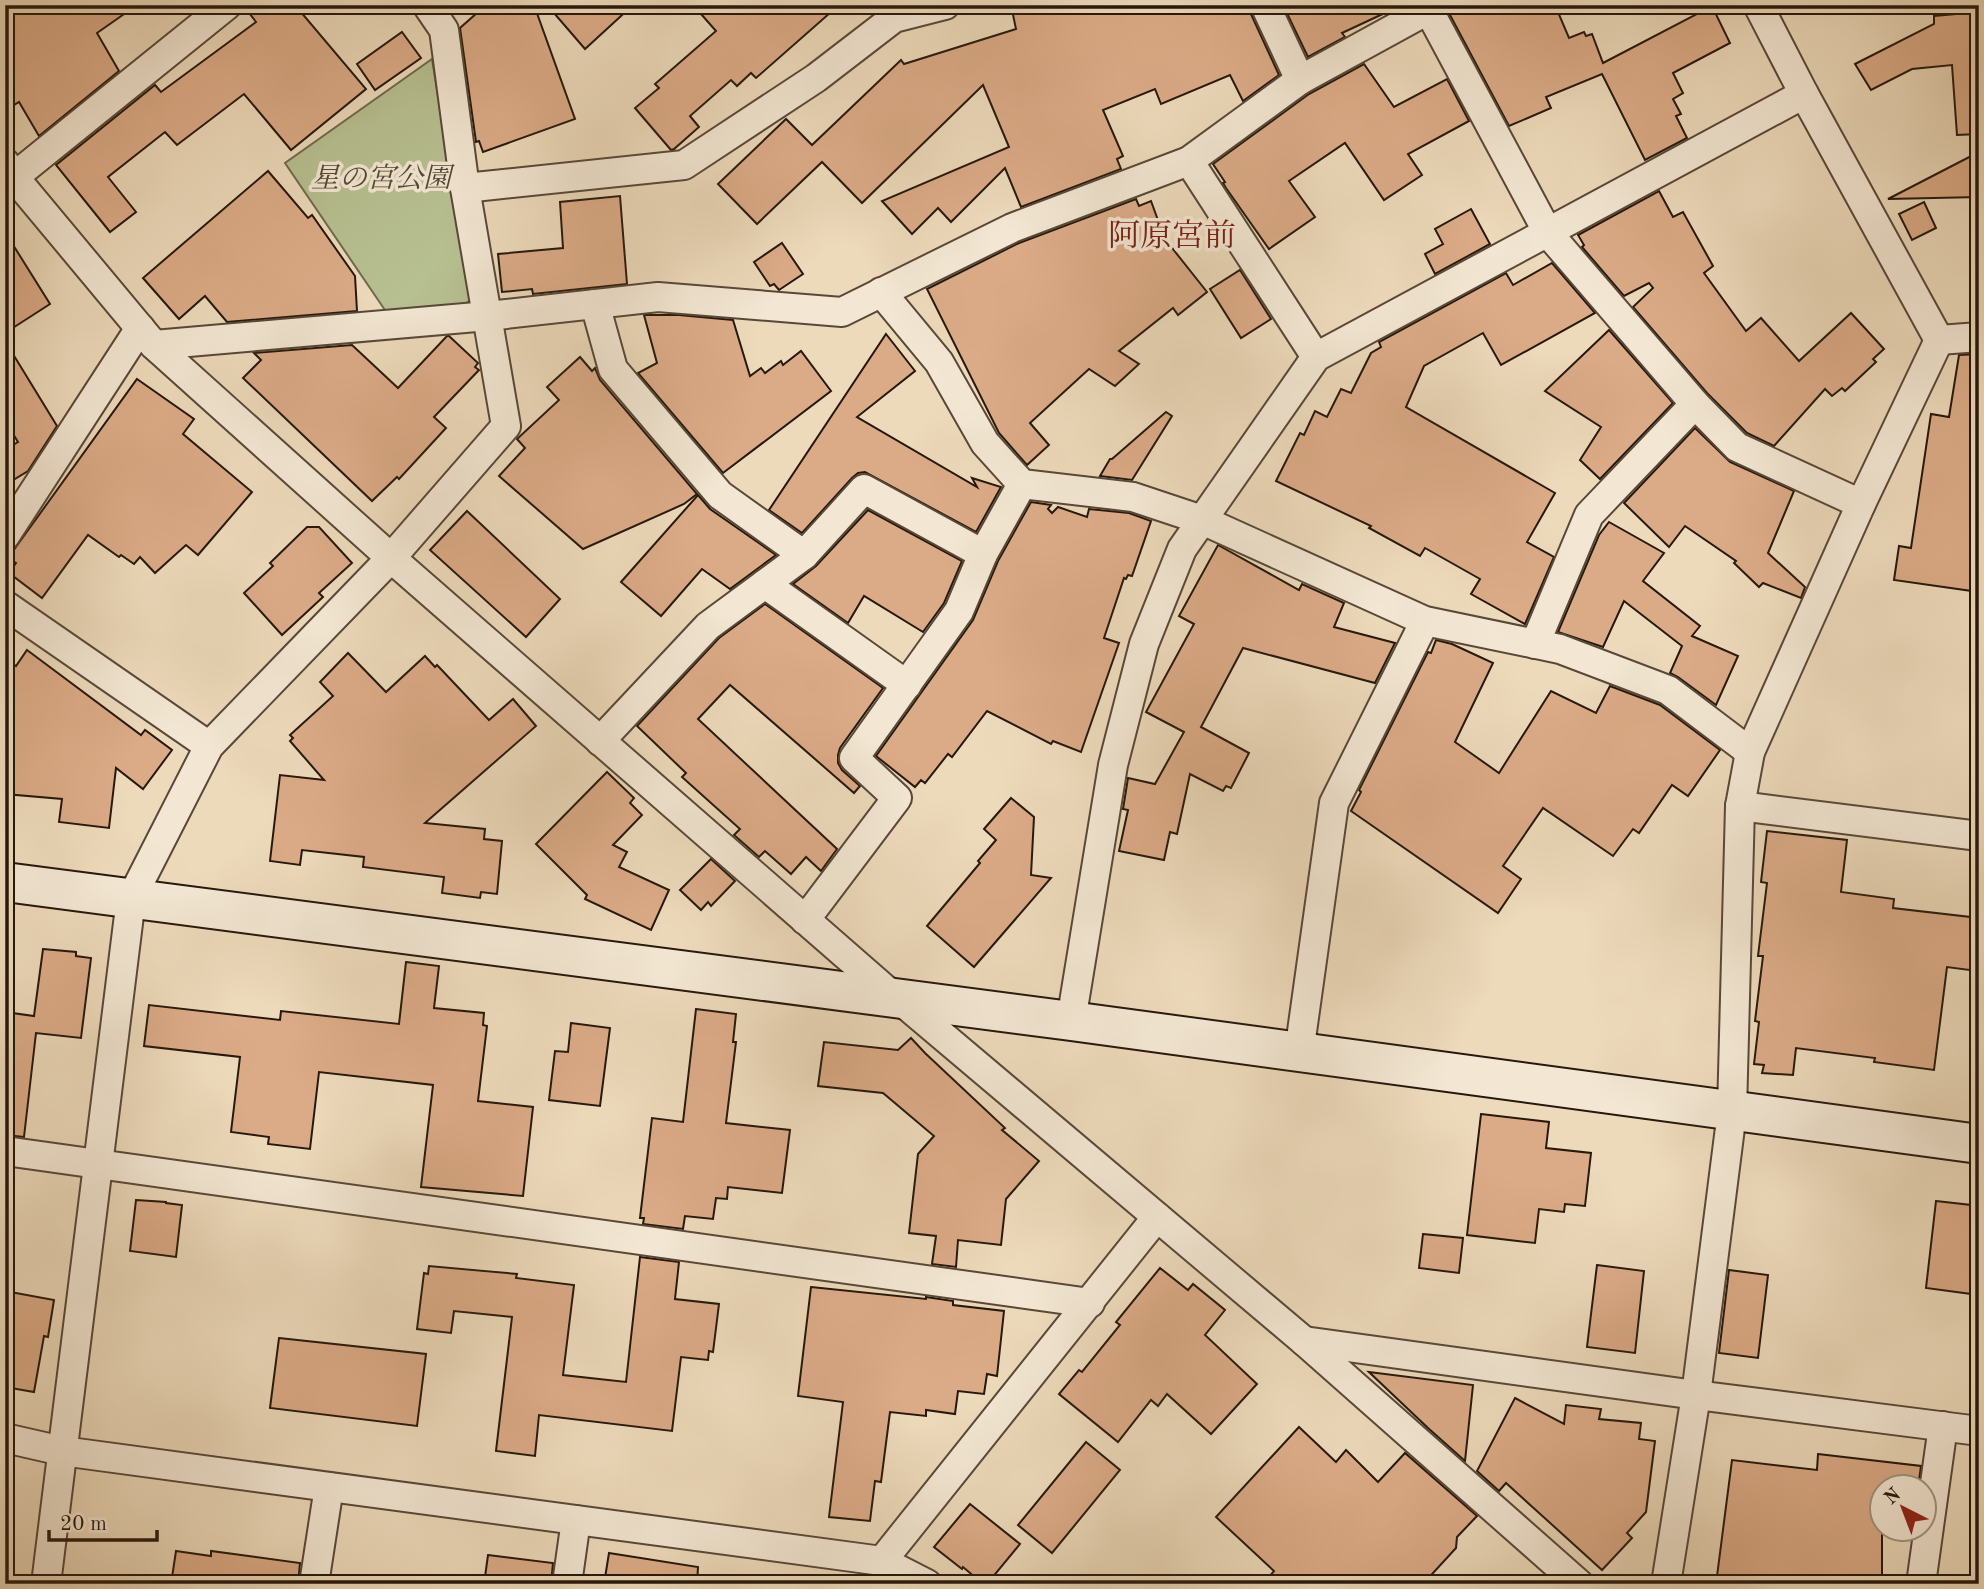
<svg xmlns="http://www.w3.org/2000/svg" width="1984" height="1589" viewBox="0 0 1984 1589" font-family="'Old Standard TT','Noto Serif JP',serif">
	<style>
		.green { fill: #b7c091; stroke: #6e6c4e; stroke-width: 2 }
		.building { fill: #dbab87; stroke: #26180c; stroke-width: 2 }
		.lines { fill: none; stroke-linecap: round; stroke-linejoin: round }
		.street-casing { stroke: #584838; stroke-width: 32 }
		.secondary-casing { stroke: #26180c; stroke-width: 42 }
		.street { stroke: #f3e7d3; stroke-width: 28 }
		.secondary { stroke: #f3e7d3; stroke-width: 38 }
		.labels { text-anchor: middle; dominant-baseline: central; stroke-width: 7; stroke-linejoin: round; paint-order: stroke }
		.park-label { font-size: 28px; font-style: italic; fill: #524a34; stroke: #f3e7d3 }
		.quarter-label { font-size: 32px; fill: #7a1f14; stroke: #f3e7d3 }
	</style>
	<rect width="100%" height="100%" fill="#eddabb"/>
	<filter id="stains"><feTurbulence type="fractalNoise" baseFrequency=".00286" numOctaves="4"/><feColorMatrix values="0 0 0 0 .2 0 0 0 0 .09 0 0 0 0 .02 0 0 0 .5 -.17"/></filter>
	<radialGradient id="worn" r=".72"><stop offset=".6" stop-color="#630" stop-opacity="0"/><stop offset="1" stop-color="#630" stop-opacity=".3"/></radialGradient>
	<polygon class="green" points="432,59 471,299 459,310 389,316 285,163"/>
	<g class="building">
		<polygon points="5,5 137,5 97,33 119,71 39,136 19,102 14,105 5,89"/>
		<polygon points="243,5 295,5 366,89 291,150 244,94 177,145 165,132 108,177 136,212 110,232 56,165 155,85 161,92 256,22"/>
		<polygon points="486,5 534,5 575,119 483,152 479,141 476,142 460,28"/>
		<polygon points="547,5 633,5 585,49"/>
		<polygon points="693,5 839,5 756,78 751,73 737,86 731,80 690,116 699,127 674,149 671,150 635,108 659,88 655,84 716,31"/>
		<polygon points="1011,5 1249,5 1250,12 1279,75 1243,101 1230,75 1161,104 1155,89 1103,110 1123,156 1117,159 1121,169 1021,207 1005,168 951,222 938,208 912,234 882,201 1009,147 983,85 862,203 822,162 757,224 718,184 786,119 812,145 901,60 904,64 1016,29"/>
		<polygon points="1283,5 1402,5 1342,33 1345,37 1308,57"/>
		<polygon points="1454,5 1555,5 1569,38 1584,32 1586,36 1592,34 1603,63 1712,6 1730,43 1673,73 1683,93 1673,99 1681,114 1676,116 1687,138 1645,160 1602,74 1546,97 1551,108 1509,126 1450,15"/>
		<polygon points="1979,12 1979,134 1957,135 1952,65 1912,69 1871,90 1855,64 1934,24 1934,16"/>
		<polygon points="402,32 421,58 375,90 357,64"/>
		<polygon points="1364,64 1394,107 1447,79 1469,121 1408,154 1422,175 1384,200 1345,143 1289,181 1315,217 1269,249 1226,188 1223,183 1225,182 1213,164 1309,94"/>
		<polygon points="1979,152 1979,197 1888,199"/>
		<polygon points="268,171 308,218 312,215 355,276 357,311 227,322 205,296 179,319 143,278"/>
		<polygon points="1659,191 1673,217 1683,212 1713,266 1704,273 1746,331 1761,318 1799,361 1851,313 1884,349 1873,359 1876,362 1845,391 1842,388 1832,396 1825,389 1774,446 1747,433 1707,393 1633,307 1653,288 1649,283 1624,296 1582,247 1584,245 1578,235"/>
		<polygon points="620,196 627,284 533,294 532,289 502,292 498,254 563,248 560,202"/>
		<polygon points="1136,199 1139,206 1151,201 1163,234 1161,234 1207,292 1178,315 1173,308 1119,351 1139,364 1115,386 1089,369 1030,423 1049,445 1027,465 999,433 927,289 1019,243"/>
		<polygon points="1924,202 1936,228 1912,240 1899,214"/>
		<polygon points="1471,209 1490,244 1435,274 1425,254 1443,244 1435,229"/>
		<polygon points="5,232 50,304 5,333"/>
		<polygon points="782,243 803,274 779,290 774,284 770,286 754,262"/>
		<polygon points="1552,263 1595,313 1501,365 1483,333 1424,366 1406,407 1555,493 1527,542 1554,557 1525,624 1471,594 1480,579 1425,548 1420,556 1369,528 1371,526 1276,481 1300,433 1304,435 1315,411 1327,417 1341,389 1351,393 1371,353 1381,347 1379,342 1506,273 1513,285"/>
		<polygon points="1240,270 1271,319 1241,338 1210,289"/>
		<polygon points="644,315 679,315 733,320 750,376 761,368 765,373 781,361 783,365 801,351 831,391 723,473 638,373 657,363"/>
		<polygon points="1609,330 1673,403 1600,479 1580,460 1601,427 1545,391"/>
		<polygon points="886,334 915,371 857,417 977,487 972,478 1001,487 976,532 865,472 858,473 852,478 802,533 769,510"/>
		<polygon points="447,336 449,336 478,363 475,367 479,370 434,417 446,428 399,479 397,477 372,501 243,378 261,360 254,353 352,345 398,388"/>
		<polygon points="5,341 57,426 28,471 5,485 5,450 18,442 5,421"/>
		<polygon points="1979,354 1979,592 1894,580 1899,546 1911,548 1931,414 1949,417 1959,355"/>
		<polygon points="580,357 592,371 595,368 600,380 697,494 684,504 583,549 499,476 525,448 517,439 559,400 547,387"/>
		<polygon points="137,379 194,419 183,434 252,492 198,555 186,545 155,573 140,557 134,564 121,555 119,557 88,535 42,598 9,573 16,563 8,558"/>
		<polygon points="1166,412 1172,416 1132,480 1100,476 1110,459 1112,459"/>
		<polygon points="1695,428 1730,462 1794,491 1768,553 1805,587 1801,598 1763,583 1759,587 1734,563 1736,561 1685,526 1669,547 1624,503"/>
		<polygon points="698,495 710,509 776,555 730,589 702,569 661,616 621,582"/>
		<polygon points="1031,502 1051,505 1048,509 1052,513 1058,507 1087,517 1089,509 1129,513 1151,521 1132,576 1128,575 1126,579 1124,578 1104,638 1119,643 1081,752 1053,741 1051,744 987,711 952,757 948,754 925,783 921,780 915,787 876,756 973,620 998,561"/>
		<polygon points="868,510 962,561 944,603 923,632 864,596 848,623 793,584 816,566"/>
		<polygon points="467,511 560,599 526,637 430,550"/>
		<polygon points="1609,522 1664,553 1643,581 1700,626 1692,636 1738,656 1716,705 1678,677 1670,673 1682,646 1624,601 1603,647 1558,632 1599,535"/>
		<polygon points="307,527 319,527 352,563 319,593 323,597 282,635 244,593 273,566 270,563"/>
		<polygon points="1218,545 1299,590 1302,584 1344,603 1334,627 1395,643 1375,683 1243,648 1201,727 1249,753 1231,788 1226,786 1223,791 1190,774 1177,834 1170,832 1164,860 1119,851 1128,810 1123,809 1128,778 1155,784 1184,732 1146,712 1194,624 1179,616"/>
		<polygon points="765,604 883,688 840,748 838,755 838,763 842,770 860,786 854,793 730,685 698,719 837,849 821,871 806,857 791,874 765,851 759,857 734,835 740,829 682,777 686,773 637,726 719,638"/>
		<polygon points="1436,640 1452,644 1493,663 1455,742 1499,773 1551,691 1596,713 1610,686 1660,705 1720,750 1688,796 1672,785 1639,833 1633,829 1613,856 1543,808 1503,866 1521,879 1498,913 1351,811 1361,792 1359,790 1428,652 1431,653"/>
		<polygon points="27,650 141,735 145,730 172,750 143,789 116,768 109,828 59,822 62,799 5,794 5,658 16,666"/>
		<polygon points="348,653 386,692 425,656 435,667 437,665 489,720 513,699 536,726 425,823 485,829 484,839 502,841 497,894 481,892 480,898 442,893 444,877 363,867 364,857 302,850 300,865 270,861 280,775 324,780 290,741 293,738 290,735 333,696 320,682"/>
		<polygon points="607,772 634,798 630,803 642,815 613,845 627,852 619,867 669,890 651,930 585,899 587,895 536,844"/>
		<polygon points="1011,798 1034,817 1031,875 1051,878 974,967 927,926 980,863 978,861 996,840 984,829"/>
		<polygon points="1767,831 1847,840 1841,892 1894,899 1893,908 1979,918 1979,955 1977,971 1947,967 1934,1070 1874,1062 1875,1058 1796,1048 1793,1075 1762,1073 1764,1065 1754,1064 1759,1022 1755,1021 1763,956 1758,956 1767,883 1761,882"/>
		<polygon points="711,859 735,881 711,906 708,902 701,910 680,890"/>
		<polygon points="43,949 76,952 76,956 91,958 81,1038 36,1033 24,1137 5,1135 5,1012 34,1016"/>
		<polygon points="406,962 439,966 434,1008 484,1013 483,1025 487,1026 478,1101 533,1107 523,1196 421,1187 433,1085 319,1072 310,1149 268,1144 269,1137 231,1132 240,1057 144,1046 149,1005 280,1020 281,1011 399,1024"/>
		<polygon points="696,1009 736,1014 733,1042 736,1042 726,1123 790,1130 782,1193 728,1187 727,1199 716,1198 713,1219 685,1216 683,1229 643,1224 644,1218 640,1218 652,1118 683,1122"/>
		<polygon points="571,1023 610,1028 600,1106 549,1100 555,1051 568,1052"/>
		<polygon points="911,1038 925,1053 1005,1128 1002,1130 1039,1161 1006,1199 1001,1245 958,1240 956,1267 932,1264 936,1236 909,1233 918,1154 934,1136 883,1093 818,1086 824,1042 898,1050"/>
		<polygon points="1481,1114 1549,1122 1546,1148 1591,1153 1585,1206 1565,1204 1564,1212 1539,1209 1535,1243 1467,1235"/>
		<polygon points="136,1200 166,1202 166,1203 182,1205 176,1257 130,1251"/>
		<polygon points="1936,1201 1971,1205 1970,1213 1979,1214 1979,1295 1926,1288"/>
		<polygon points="1423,1234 1463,1238 1459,1273 1419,1268"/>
		<polygon points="640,1257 679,1262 675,1299 719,1304 713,1352 709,1351 708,1360 681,1357 672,1431 539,1415 535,1456 496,1451 512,1317 454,1311 451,1333 417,1329 424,1273 428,1274 429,1266 517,1274 516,1278 574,1285 563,1375 626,1382"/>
		<polygon points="1597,1265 1644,1271 1635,1353 1587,1347"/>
		<polygon points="1160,1268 1188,1290 1193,1284 1225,1310 1205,1335 1257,1384 1211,1434 1167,1394 1158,1406 1151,1400 1118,1442 1059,1394 1079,1370 1082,1372 1120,1325 1116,1322"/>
		<polygon points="1729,1270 1768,1275 1758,1358 1719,1353"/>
		<polygon points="811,1287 926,1299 926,1297 953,1301 953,1305 1004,1311 997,1376 987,1374 984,1394 958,1391 955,1414 926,1410 926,1416 890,1412 881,1482 875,1481 870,1521 829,1517 843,1402 798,1396"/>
		<polygon points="5,1291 54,1300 48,1337 44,1336 34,1392 5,1387"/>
		<polygon points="279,1338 426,1354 417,1426 270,1408"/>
		<polygon points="1369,1372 1473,1385 1465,1461 1428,1428"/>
		<polygon points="1515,1398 1564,1424 1566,1405 1601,1409 1599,1419 1641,1423 1639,1439 1655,1441 1646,1512 1627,1533 1632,1538 1602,1570 1506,1483 1499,1491 1477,1471"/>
		<polygon points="1299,1427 1336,1462 1346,1450 1378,1482 1405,1453 1477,1516 1457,1537 1456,1548 1423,1584 1263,1584 1274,1571 1216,1517"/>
		<polygon points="1086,1442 1120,1470 1052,1553 1018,1525"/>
		<polygon points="1818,1454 1921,1466 1918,1488 1882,1488 1882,1584 1716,1584 1732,1460 1817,1470"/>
		<polygon points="970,1504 1020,1544 987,1584 983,1584 963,1567 962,1569 934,1547"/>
		<polygon points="176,1551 211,1556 211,1551 300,1563 298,1584 171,1584"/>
		<polygon points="609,1553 698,1567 697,1584 604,1584"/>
		<polygon points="488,1555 553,1563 551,1584 484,1584"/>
	</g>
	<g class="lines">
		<defs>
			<g id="street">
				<polyline points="1265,5 1300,80"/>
				<polyline points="1758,5 1804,94 1939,340"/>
				<polyline points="1428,9 1548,233 1695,404 1737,447 1861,504"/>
				<polyline points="1189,161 1316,357"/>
				<polyline points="5,163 14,177 154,345 391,558 895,998"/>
				<polyline points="5,179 14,177 227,5"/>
				<polyline points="465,188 684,165 816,78 894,18 945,5"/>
				<polyline points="881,292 939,362 985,443 1022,484 1133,497 1202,520 1425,621 1560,649 1668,690 1750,752"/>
				<polyline points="595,304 613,369 720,495 804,555"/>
				<polyline points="1939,340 1979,337"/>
				<polyline points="154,345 488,316 658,297 842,312 1012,228 1189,161 1300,80 1437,5"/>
				<polyline points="5,536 140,328"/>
				<polyline points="765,584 907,685"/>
				<polyline points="5,605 209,746"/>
				<polyline points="1535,644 1589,515 1695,404"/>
				<polyline points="600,741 708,626 804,555 864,489 983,554"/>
				<polyline points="1740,806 1979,836"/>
				<polyline points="805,920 897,798 854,758 959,611 983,554 1022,484"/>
				<polyline points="899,999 1304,1341 1579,1584"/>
				<polyline points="1071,1021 1113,765 1144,644 1182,549 1316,357 1804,94"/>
				<polyline points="1299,1053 1334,803 1425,621"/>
				<polyline points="5,1151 1090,1303"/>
				<polyline points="1304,1341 1696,1395 1979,1431"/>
				<polyline points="5,1438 62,1451 882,1561 927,1584"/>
				<polyline points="882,1561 1157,1217"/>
				<polyline points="46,1584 131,899 209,746 391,558 506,426 465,188 444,30 427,5"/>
				<polyline points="314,1584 329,1487"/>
				<polyline points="567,1584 576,1520"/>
				<polyline points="1666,1584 1696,1395 1732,1112 1740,806 1750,752 1861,504 1939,340"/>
				<polyline points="1921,1584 1943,1426"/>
			</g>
			<polyline id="secondary" points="5,882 1071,1021 1979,1144"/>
		</defs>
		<use href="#street" class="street-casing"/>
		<use href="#secondary" class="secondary-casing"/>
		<use href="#street" class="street"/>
		<use href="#secondary" class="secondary"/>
	</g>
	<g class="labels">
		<g class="park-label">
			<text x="381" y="180">星の宮公園</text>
		</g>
		<g class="quarter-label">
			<text x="1172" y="238">阿原宮前</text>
		</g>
	</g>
	<rect width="1984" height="1589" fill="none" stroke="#eddabb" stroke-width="28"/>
	<rect x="7" y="7" width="1970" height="1575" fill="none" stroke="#26180c" stroke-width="3.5"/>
	<rect x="14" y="14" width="1956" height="1561" fill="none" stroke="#26180c" stroke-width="2"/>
	<g transform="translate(1903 1508) rotate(318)"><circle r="33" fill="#f3e7d3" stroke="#a19483" stroke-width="2"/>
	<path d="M0-5L12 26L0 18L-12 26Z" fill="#8f2418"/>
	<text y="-10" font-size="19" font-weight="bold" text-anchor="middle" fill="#26180c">N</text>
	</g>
	<path d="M49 1530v10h108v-10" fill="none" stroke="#26180c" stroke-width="3.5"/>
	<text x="60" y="1530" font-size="21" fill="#26180c" stroke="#f3e7d3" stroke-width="5" paint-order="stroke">20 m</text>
	<rect width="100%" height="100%" filter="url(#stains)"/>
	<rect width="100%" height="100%" fill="url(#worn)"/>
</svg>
